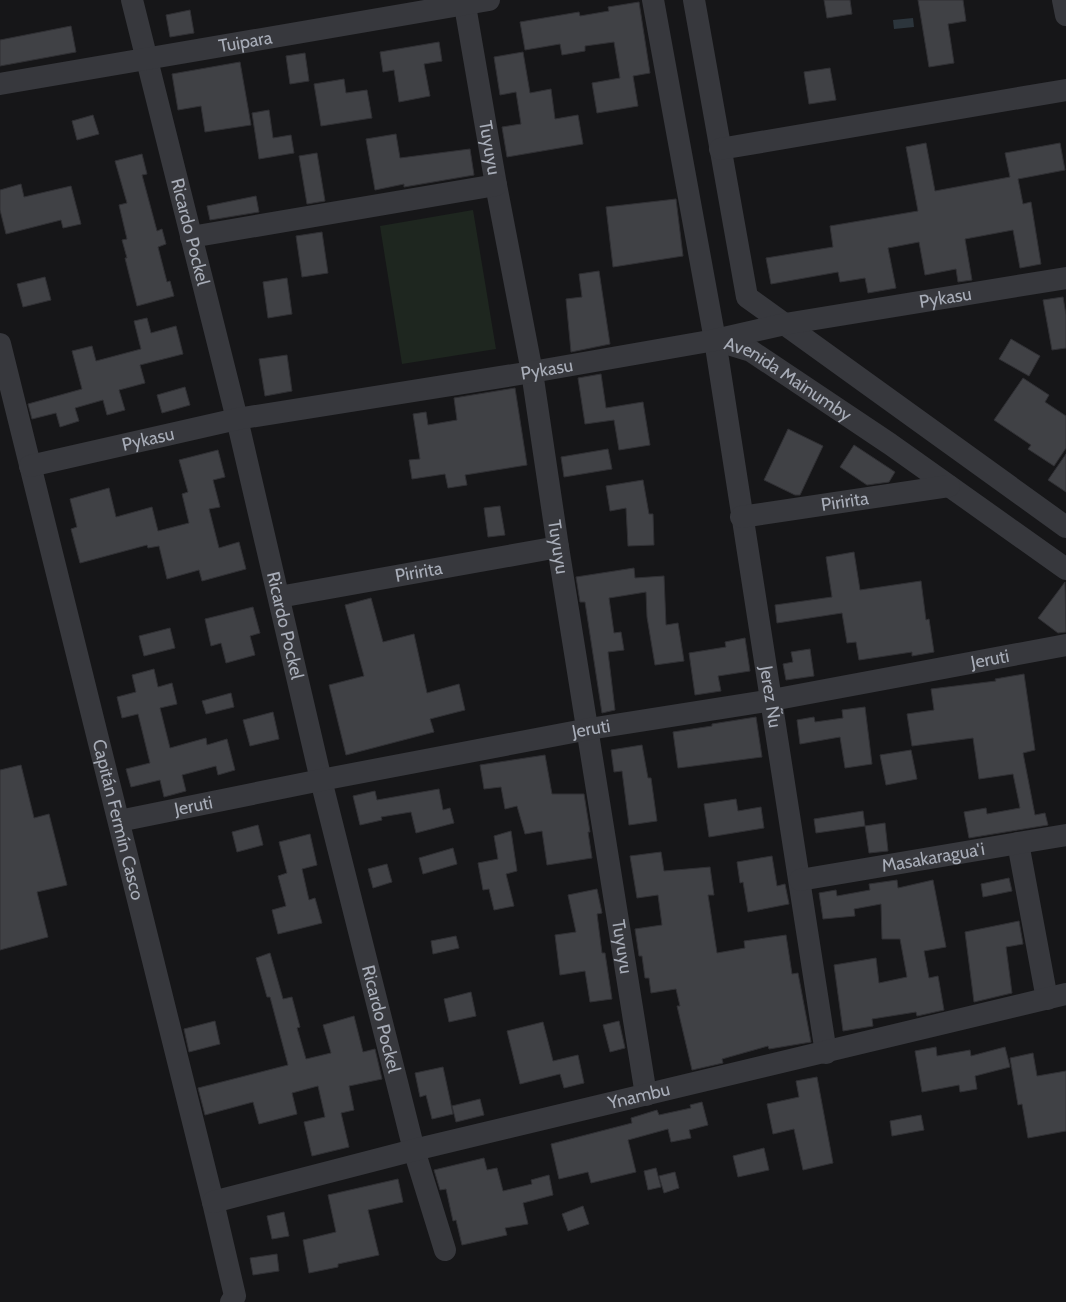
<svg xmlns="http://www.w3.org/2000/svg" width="1066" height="1302" viewBox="0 0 1066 1302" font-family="Cabin,sans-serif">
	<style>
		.green { fill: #1e261f }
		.water { fill: #2c353c }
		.building { fill: #404145; stroke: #303034 }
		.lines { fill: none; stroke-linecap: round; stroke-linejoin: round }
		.minor { stroke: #37383d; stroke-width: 22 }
		.labels { text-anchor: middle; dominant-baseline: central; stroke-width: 5; stroke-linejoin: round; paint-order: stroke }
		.street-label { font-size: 18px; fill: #a8adb8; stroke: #111113 }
	</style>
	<rect width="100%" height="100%" fill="#161618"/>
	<polygon class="green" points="473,210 496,349 402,364 380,226"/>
	<polygon class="water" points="913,18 914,27 894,29 893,20"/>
	<g class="building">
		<polygon points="824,0 850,0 852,14 827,18"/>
		<polygon points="918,0 963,0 966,21 948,24 954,63 929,67"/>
		<polygon points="639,2 650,73 633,76 638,106 597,113 592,83 620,78 614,42 585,46 585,51 562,55 560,44 525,50 520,22 579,12 580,16 609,11 608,7"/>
		<polygon points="190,10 194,33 170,37 166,15"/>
		<polygon points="71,26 76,52 0,66 0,40"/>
		<polygon points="439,42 442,61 424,64 430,96 399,102 394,70 383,72 380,52"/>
		<polygon points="523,52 530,93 551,89 555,119 578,115 583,144 507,157 502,127 521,124 516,92 500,95 494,57"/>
		<polygon points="305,53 309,81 290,84 286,56"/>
		<polygon points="240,62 251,125 205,132 201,106 178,110 172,74"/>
		<polygon points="830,68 836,100 809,104 804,72"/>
		<polygon points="344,79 346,93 367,90 372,118 321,126 314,84"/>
		<polygon points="269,110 273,138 291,135 294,153 259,159 252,113"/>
		<polygon points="93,115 99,134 77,140 72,121"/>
		<polygon points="396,134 400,158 470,149 474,175 404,187 404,184 375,190 366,139"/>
		<polygon points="926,143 935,191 1010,177 1005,153 1060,143 1065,170 1018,179 1023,204 1031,202 1041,264 1020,268 1013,230 965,239 972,280 958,282 956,269 925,275 919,242 888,248 896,288 868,293 865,278 840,282 838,272 771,284 766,258 833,247 830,226 918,211 906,147"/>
		<polygon points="317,153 325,201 307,204 299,156"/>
		<polygon points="142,154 147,174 142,175 157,231 162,229 166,244 158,247 167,282 170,281 174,296 137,306 125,258 127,258 122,240 127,239 119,205 127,203 115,161"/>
		<polygon points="21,184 24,197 71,186 81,224 63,228 61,220 6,234 0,210 0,190"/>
		<polygon points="256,196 259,212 210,220 207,206"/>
		<polygon points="676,199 683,256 613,267 606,207"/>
		<polygon points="322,232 328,273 302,277 296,236"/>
		<polygon points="599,271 610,344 571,352 566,299 582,297 579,274"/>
		<polygon points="45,277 51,300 23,307 17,284"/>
		<polygon points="287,278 292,314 268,318 263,282"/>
		<polygon points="1063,297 1066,315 1066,348 1052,350 1043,300"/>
		<polygon points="147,318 151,333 176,326 183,354 140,365 145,383 119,390 125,410 107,415 103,400 75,408 79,421 60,427 56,413 32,419 28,404 82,389 72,351 92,346 96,361 141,349 134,321"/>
		<polygon points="1011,339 1040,356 1029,376 999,359"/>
		<polygon points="287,355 292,391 265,396 259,359"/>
		<polygon points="601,374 606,408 643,402 650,445 619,450 614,420 585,424 578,378"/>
		<polygon points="1023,378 1049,395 1045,402 1066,416 1066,448 1054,466 1028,449 1031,445 994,420"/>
		<polygon points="185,387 190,405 162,413 157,395"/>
		<polygon points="515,388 527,465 465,475 467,485 448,488 445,474 412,479 409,460 420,459 413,414 426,412 428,425 457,420 454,398"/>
		<polygon points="788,429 823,446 800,495 795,495 764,480"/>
		<polygon points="854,445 895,472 889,482 867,485 840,467"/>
		<polygon points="608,449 612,469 564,477 561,457"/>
		<polygon points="218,450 225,477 213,480 220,507 209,509 219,548 239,542 246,569 202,581 199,570 167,579 159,546 148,548 147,545 80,563 71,529 77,527 70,499 109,488 116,517 152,507 158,531 189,523 182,494 188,492 179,460"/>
		<polygon points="1066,454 1066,492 1048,480"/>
		<polygon points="643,480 649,514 653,514 654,545 628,546 626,508 610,511 606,486"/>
		<polygon points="500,506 505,535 488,537 484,508"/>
		<polygon points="854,552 860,590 921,581 926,620 929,619 934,652 912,656 912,652 859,660 856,642 847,643 842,613 777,623 775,605 832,597 826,557"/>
		<polygon points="634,568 635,578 664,576 666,625 678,623 684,661 655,665 647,617 646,592 609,598 614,633 621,632 624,650 608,652 615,710 602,713 585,602 580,602 576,577"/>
		<polygon points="1065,582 1066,632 1058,633 1038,618"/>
		<polygon points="371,598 383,642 414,634 427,693 459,684 465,710 430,719 434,732 346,755 329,685 364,676 345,605"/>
		<polygon points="253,607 260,633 250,636 255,655 226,663 221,643 211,646 205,619"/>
		<polygon points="170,628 175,648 144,656 139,636"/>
		<polygon points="745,638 750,671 718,676 721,691 695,695 689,653 726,647 725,642"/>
		<polygon points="810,649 814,676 786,680 783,664 793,662 791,652"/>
		<polygon points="154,669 158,687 172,683 177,704 160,708 170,748 206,738 207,745 227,739 235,770 218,775 216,766 182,775 186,791 164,797 160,780 131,787 126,769 150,763 138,714 122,718 117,697 136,692 132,675"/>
		<polygon points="1024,674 1035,750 1023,753 1035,815 1045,813 1048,825 969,838 964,812 986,808 987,814 1020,808 1013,774 979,779 973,738 912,746 907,714 934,710 931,689 996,681 995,679"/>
		<polygon points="231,693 234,707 206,714 202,701"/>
		<polygon points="865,707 872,764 845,768 840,737 800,744 797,720 814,717 815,722 843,718 842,710"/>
		<polygon points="273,712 279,739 250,746 243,720"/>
		<polygon points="756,717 762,757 678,768 673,732 712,726 712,724"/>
		<polygon points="642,745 648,778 651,778 657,821 629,825 622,771 614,772 611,750"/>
		<polygon points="911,750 917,779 886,785 880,755"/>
		<polygon points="545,755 552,794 584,794 590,832 588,832 592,858 547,865 542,831 525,834 517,806 505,809 501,787 484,789 480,765"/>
		<polygon points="21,765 34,818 49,814 67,885 37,892 48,937 0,950 0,770"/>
		<polygon points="439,789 443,810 450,808 454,823 416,833 411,812 381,817 382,820 360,825 353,796 375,791 377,800"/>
		<polygon points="736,799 738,811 761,807 764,828 709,837 704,804"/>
		<polygon points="863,811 865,826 816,833 814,819"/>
		<polygon points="885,823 888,851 869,853 865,826"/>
		<polygon points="258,825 263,845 237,852 232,832"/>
		<polygon points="511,831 517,871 506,874 514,906 494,910 489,889 483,890 478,863 498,859 494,836"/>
		<polygon points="310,834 317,865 302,869 309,900 315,898 322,923 278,934 272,910 286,906 278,876 287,873 279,842"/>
		<polygon points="453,848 457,864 423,874 419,858"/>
		<polygon points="661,852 664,871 710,867 714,895 708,895 717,953 745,948 744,941 786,935 792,974 798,973 811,1042 769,1049 768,1046 722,1059 723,1063 692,1070 677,1006 680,1006 676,989 651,993 649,978 645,978 642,956 639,956 635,929 662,925 658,895 637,898 630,856"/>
		<polygon points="772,856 777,886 785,884 789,904 748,912 743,882 740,883 737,862"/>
		<polygon points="387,864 392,882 373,888 368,869"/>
		<polygon points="1009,878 1012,891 983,897 981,884"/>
		<polygon points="897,880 898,888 933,880 946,947 924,951 929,978 938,976 944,1010 917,1016 916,1012 872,1019 873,1026 843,1031 834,965 876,958 879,983 907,977 900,939 882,939 881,904 854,909 855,916 823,919 819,893 836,890 837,896 870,890 869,884"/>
		<polygon points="597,889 602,913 597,914 602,953 605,953 612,999 590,1002 585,971 560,975 555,935 576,932 568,895"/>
		<polygon points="1019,921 1023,944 1006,947 1012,993 974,1002 965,932"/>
		<polygon points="456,936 459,948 433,954 431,941"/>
		<polygon points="270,953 283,999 292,997 300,1027 297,1028 306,1059 331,1053 323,1025 354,1016 363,1052 375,1049 382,1079 349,1086 354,1110 341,1113 349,1147 312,1156 304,1122 325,1117 318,1086 292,1093 297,1114 259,1124 253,1102 205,1115 198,1088 288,1065 270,997 267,997 256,958"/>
		<polygon points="471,992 476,1016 449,1022 444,999"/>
		<polygon points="215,1021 220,1044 189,1052 184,1029"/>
		<polygon points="619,1021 625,1048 610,1052 603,1025"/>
		<polygon points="543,1022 553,1061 578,1055 584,1083 564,1088 560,1074 520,1084 507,1031"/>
		<polygon points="936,1047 937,1056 970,1050 971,1056 1005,1047 1010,1067 975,1076 977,1089 960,1092 959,1085 922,1092 915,1051"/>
		<polygon points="1033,1053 1037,1076 1066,1071 1066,1131 1028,1138 1022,1104 1018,1105 1010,1058"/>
		<polygon points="443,1067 453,1114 432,1119 426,1095 420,1097 415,1073"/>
		<polygon points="817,1077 833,1163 803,1170 794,1129 773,1134 767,1104 799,1097 796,1081"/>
		<polygon points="480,1099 484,1115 456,1122 452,1106"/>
		<polygon points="702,1102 708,1125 689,1130 691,1138 671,1142 668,1129 628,1140 636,1172 591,1183 588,1172 559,1179 551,1144 632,1123 631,1118 657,1110 659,1115 691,1108 690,1105"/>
		<polygon points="921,1115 924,1130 892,1136 890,1121"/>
		<polygon points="764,1148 769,1170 738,1177 733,1156"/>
		<polygon points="484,1158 487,1170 497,1168 503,1191 532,1184 531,1180 549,1175 553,1195 523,1203 528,1224 505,1228 507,1235 462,1245 456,1220 453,1221 446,1189 440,1190 434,1170"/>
		<polygon points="656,1168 661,1187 648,1190 644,1171"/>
		<polygon points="675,1172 679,1188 664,1193 659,1176"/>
		<polygon points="398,1179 403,1202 368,1210 379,1255 338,1264 338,1267 309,1273 303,1240 336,1232 328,1195"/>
		<polygon points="583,1206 589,1224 568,1231 562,1214"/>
		<polygon points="284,1212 289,1236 272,1239 267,1216"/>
		<polygon points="277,1254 279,1271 253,1275 250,1258"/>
	</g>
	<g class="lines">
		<g class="minor">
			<path id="s1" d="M132,0L237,419L321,780L414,1150L445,1250"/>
			<path id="s2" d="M464,0L496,185L532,372L558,547L646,1095"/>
			<path id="s3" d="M653,0L715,340L751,351L890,444L1066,569"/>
			<polyline points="694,0 747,297 1066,527"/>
			<polyline points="1063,0 1066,15"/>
			<path id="s4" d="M0,84L489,0"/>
			<polyline points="720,149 1066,90"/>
			<polyline points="191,237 496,185"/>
			<path id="s5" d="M715,340L826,1053"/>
			<path id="s6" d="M0,344L213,1202L235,1296L231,1302"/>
			<path id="s7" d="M30,466L237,419L532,372L715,340L785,324L1066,278"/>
			<path id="s8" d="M741,517L949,486"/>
			<path id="s9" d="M279,597L558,547"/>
			<path id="s10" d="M119,821L321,780L589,729L772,700L1066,645"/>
			<polyline points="1018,843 1047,999"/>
			<path id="s11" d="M800,880L1066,835"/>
			<path id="s12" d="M213,1202L414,1150L1066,994"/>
		</g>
	</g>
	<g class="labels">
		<g class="street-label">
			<text stroke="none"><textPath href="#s4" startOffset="249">Tuipara</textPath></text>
			<text stroke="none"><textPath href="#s2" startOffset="150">Tuyuyu</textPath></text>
			<text stroke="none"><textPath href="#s1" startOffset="239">Ricardo Pockel</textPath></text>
			<text stroke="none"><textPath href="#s7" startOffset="931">Pykasu</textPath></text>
			<text stroke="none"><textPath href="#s7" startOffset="526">Pykasu</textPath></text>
			<text stroke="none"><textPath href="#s3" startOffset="429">Avenida Mainumby</textPath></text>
			<text stroke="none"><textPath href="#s7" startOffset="121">Pykasu</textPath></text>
			<text stroke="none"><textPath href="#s8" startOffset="105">Piririta</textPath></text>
			<text stroke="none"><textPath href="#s2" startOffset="555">Tuyuyu</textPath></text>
			<text stroke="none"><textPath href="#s9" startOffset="142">Piririta</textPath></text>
			<text stroke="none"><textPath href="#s1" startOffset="644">Ricardo Pockel</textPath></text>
			<text stroke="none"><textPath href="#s10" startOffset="886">Jeruti</textPath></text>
			<text stroke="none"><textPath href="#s5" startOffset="361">Jerez Ñu</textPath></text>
			<text stroke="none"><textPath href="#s10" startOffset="481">Jeruti</textPath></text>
			<text stroke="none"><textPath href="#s10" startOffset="76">Jeruti</textPath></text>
			<text stroke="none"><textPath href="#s6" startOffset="490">Capitán Fermín Casco</textPath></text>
			<text stroke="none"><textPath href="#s11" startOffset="135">Masakaragua'i</textPath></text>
			<text stroke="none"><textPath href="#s2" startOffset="960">Tuyuyu</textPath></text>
			<text stroke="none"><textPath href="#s1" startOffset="1049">Ricardo Pockel</textPath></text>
			<text stroke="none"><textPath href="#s12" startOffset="439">Ynambu</textPath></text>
		</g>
	</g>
</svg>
